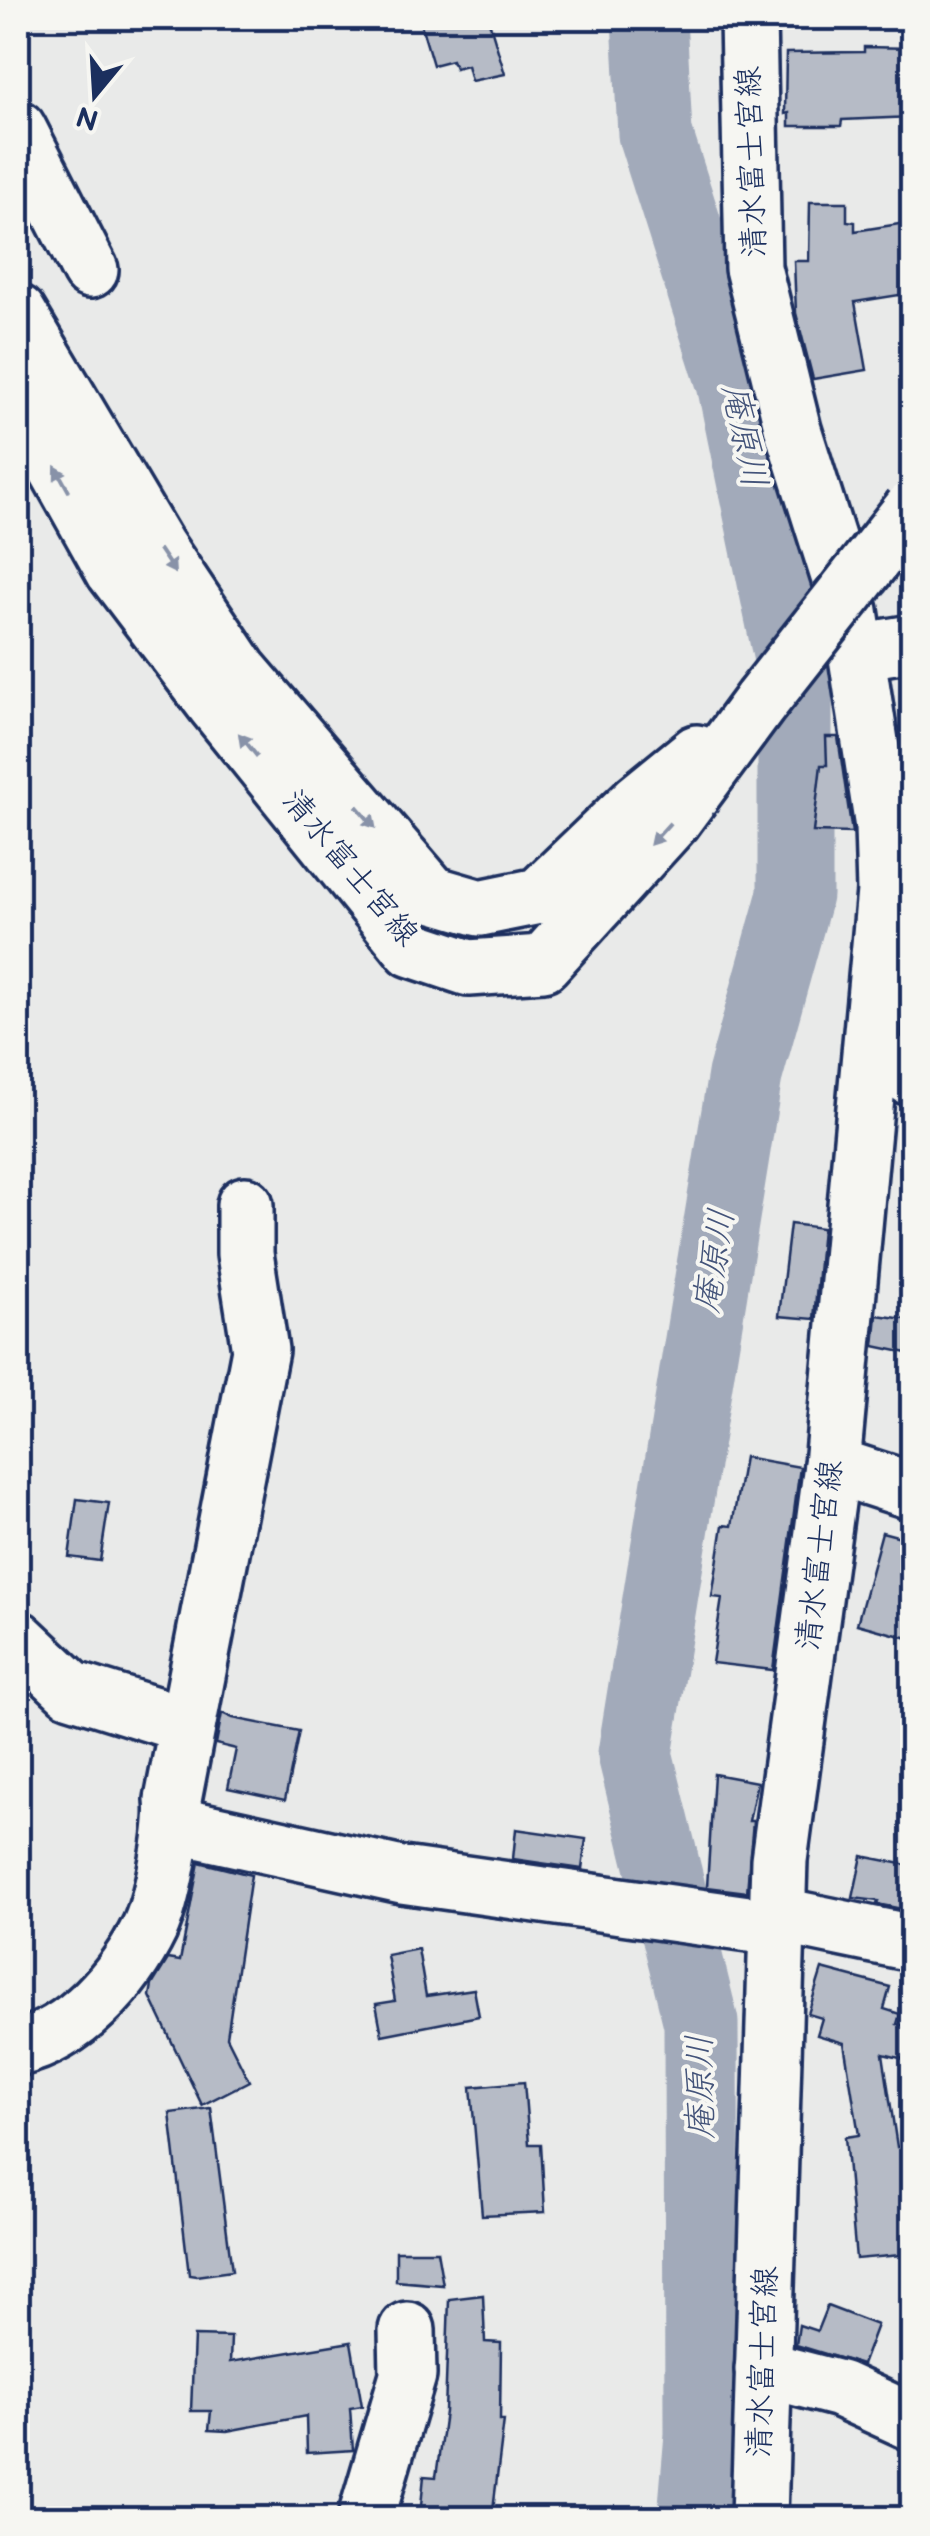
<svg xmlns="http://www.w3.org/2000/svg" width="930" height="2536" viewBox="0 0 930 2536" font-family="'Balsamiq Sans','Klee One',sans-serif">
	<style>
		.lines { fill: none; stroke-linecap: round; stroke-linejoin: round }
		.river { stroke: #a2aaba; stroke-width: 75 }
		.building { fill: #b6bbc6; stroke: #1b2f5e; stroke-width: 2.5 }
		.minor-casing { stroke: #1b2f5e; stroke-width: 62 }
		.major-casing { stroke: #1b2f5e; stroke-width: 62 }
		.minor { stroke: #f6f6f2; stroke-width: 55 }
		.major { stroke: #f6f6f2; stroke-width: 55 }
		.major-bridge-casing { stroke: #1b2f5e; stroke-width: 62; stroke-linecap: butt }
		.major-bridge { stroke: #f6f6f2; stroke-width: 55 }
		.oneway { fill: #8892a8 }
		.labels { text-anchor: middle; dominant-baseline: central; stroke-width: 8; stroke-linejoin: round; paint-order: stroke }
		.street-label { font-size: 32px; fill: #1b2f5e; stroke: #f6f6f2 }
		.water-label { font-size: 35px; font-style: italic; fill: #44547a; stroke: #f6f6f2 }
	</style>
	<rect width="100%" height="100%" fill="#e9eae9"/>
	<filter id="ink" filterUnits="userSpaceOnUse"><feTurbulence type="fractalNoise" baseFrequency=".01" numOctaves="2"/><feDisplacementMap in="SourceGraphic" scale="20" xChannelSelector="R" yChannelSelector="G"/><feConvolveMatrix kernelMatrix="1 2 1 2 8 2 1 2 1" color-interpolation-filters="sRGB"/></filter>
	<g filter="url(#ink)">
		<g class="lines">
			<polyline class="river" points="649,18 655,134 734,383 795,678 795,895 745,1075 635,1754 701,2023 702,2435 695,2518"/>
		</g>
		<g class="building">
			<polygon points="419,18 488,18 505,74 471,81 467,65 455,68 452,60 433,65"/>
			<polygon points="864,47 912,48 912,117 842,120 841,126 789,126 789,113 785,114 786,53 864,52"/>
			<polygon points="810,202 847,202 847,221 855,222 855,231 912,222 912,293 855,302 867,370 813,379 796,313 794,261 809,261"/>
			<polygon points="901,736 912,736 912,773 906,774"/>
			<polygon points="826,737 838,737 852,833 813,832 821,765 827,765"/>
			<polygon points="790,1224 822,1228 814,1319 779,1316"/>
			<polygon points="877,1315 912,1320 912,1354 874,1346"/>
			<polygon points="744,1457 800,1467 773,1670 712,1663 722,1598 712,1597 723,1525 732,1526"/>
			<polygon points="77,1499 109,1503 100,1561 69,1557"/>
			<polygon points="882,1532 912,1540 912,1639 857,1624"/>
			<polygon points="222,1713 233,1718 299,1731 285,1800 228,1788 236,1749 216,1744"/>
			<polygon points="714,1774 757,1782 749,1821 753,1821 747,1892 707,1887"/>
			<polygon points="516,1829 586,1839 582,1869 513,1859"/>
			<polygon points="862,1856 912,1866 912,1911 877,1904 878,1901 853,1898"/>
			<polygon points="199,1862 251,1875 227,2037 249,2081 202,2105 150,1996 152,1985 168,1959 180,1961"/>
			<polygon points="418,1949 426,1996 474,1989 479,2016 382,2035 376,2004 395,2001 387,1955"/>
			<polygon points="822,1969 890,1987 884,2009 900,2014 897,2024 912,2027 912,2061 883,2054 897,2147 912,2145 912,2254 856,2259 845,2137 859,2135 844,2043 817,2035 822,2018 808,2014"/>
			<polygon points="524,2082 529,2144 541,2144 545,2212 482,2215 471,2087"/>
			<polygon points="211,2108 232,2271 196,2276 189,2275 170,2113"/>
			<polygon points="396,2251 437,2251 443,2285 396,2281"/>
			<polygon points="483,2295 485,2342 501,2343 500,2420 504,2420 492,2518 420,2516 424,2476 436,2477 445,2412 449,2299"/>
			<polygon points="827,2306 877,2325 862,2365 796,2345 799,2325 817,2331"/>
			<polygon points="194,2336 231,2337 230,2362 351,2342 362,2406 350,2408 353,2450 307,2453 306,2416 227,2431 209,2430 211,2411 191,2411"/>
		</g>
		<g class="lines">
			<defs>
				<g id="minor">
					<polyline points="18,129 90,270"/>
					<polyline points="857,652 912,643"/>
					<polyline points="871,1051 912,1078"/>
					<polyline points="832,1465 912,1491"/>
					<polyline points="18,1639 71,1689 187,1725"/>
					<polyline points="175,1825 402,1875 777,1928"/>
					<polyline points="777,1915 912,1943"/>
					<path d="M18,2048C75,2035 125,1979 150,1927C162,1900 176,1829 173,1800L260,1350L245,1254V1205"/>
					<polyline points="763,2369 840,2389 912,2422"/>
					<polyline points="366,2518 408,2375 407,2330"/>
				</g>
				<g id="major">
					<polyline points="748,18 753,268 793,430 850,611 883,827 885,891 832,1465 779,1860 759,2518"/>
					<polyline points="18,313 157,547 240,671 432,894 480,908 539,896 638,801 697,753"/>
					<polyline points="18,399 114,571 214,703 412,949 469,968 543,963 673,820 761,701"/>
				</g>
			</defs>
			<use href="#minor" class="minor-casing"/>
			<use href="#major" class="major-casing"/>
			<use href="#minor" class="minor"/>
			<use href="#major" class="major"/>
			<defs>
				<polyline id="major-bridge" points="761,701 912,509"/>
			</defs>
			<use href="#major-bridge" class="major-bridge-casing"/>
			<use href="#major-bridge" class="major-bridge"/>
		</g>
		<defs><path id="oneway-solid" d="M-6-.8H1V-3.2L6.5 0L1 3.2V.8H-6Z" transform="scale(2.5)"/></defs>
		<g class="oneway">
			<use href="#oneway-solid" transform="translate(62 479) rotate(-119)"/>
			<use href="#oneway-solid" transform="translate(167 561) rotate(56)"/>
			<use href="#oneway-solid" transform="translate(248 745) rotate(-129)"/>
			<use href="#oneway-solid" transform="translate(366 817) rotate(49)"/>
			<use href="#oneway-solid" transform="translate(660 834) rotate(132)"/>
		</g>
	</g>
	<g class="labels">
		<g class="street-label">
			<text transform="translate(752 162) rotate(-92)">清水富士宮線</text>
			<text transform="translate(350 868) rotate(50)">清水富士宮線</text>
			<text transform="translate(820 1555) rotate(-83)">清水富士宮線</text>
			<text transform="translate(763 2362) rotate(-88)">清水富士宮線</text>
		</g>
		<g class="water-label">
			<text transform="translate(744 436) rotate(78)">庵原川</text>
			<text transform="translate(715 1261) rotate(-81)">庵原川</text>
			<text transform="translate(701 2087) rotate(-91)">庵原川</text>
		</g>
	</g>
	<rect width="930" height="2536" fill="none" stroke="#f6f6f2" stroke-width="60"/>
	<rect x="30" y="30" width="870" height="2476" fill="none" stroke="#1b2f5e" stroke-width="4" filter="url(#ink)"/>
	<g transform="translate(95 95) rotate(198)" stroke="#f6f6f2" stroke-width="8" paint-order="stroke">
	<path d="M0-8L18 38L0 25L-18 38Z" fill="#1b2f5e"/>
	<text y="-15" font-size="28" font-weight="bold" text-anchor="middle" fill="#1b2f5e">N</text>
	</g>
</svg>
